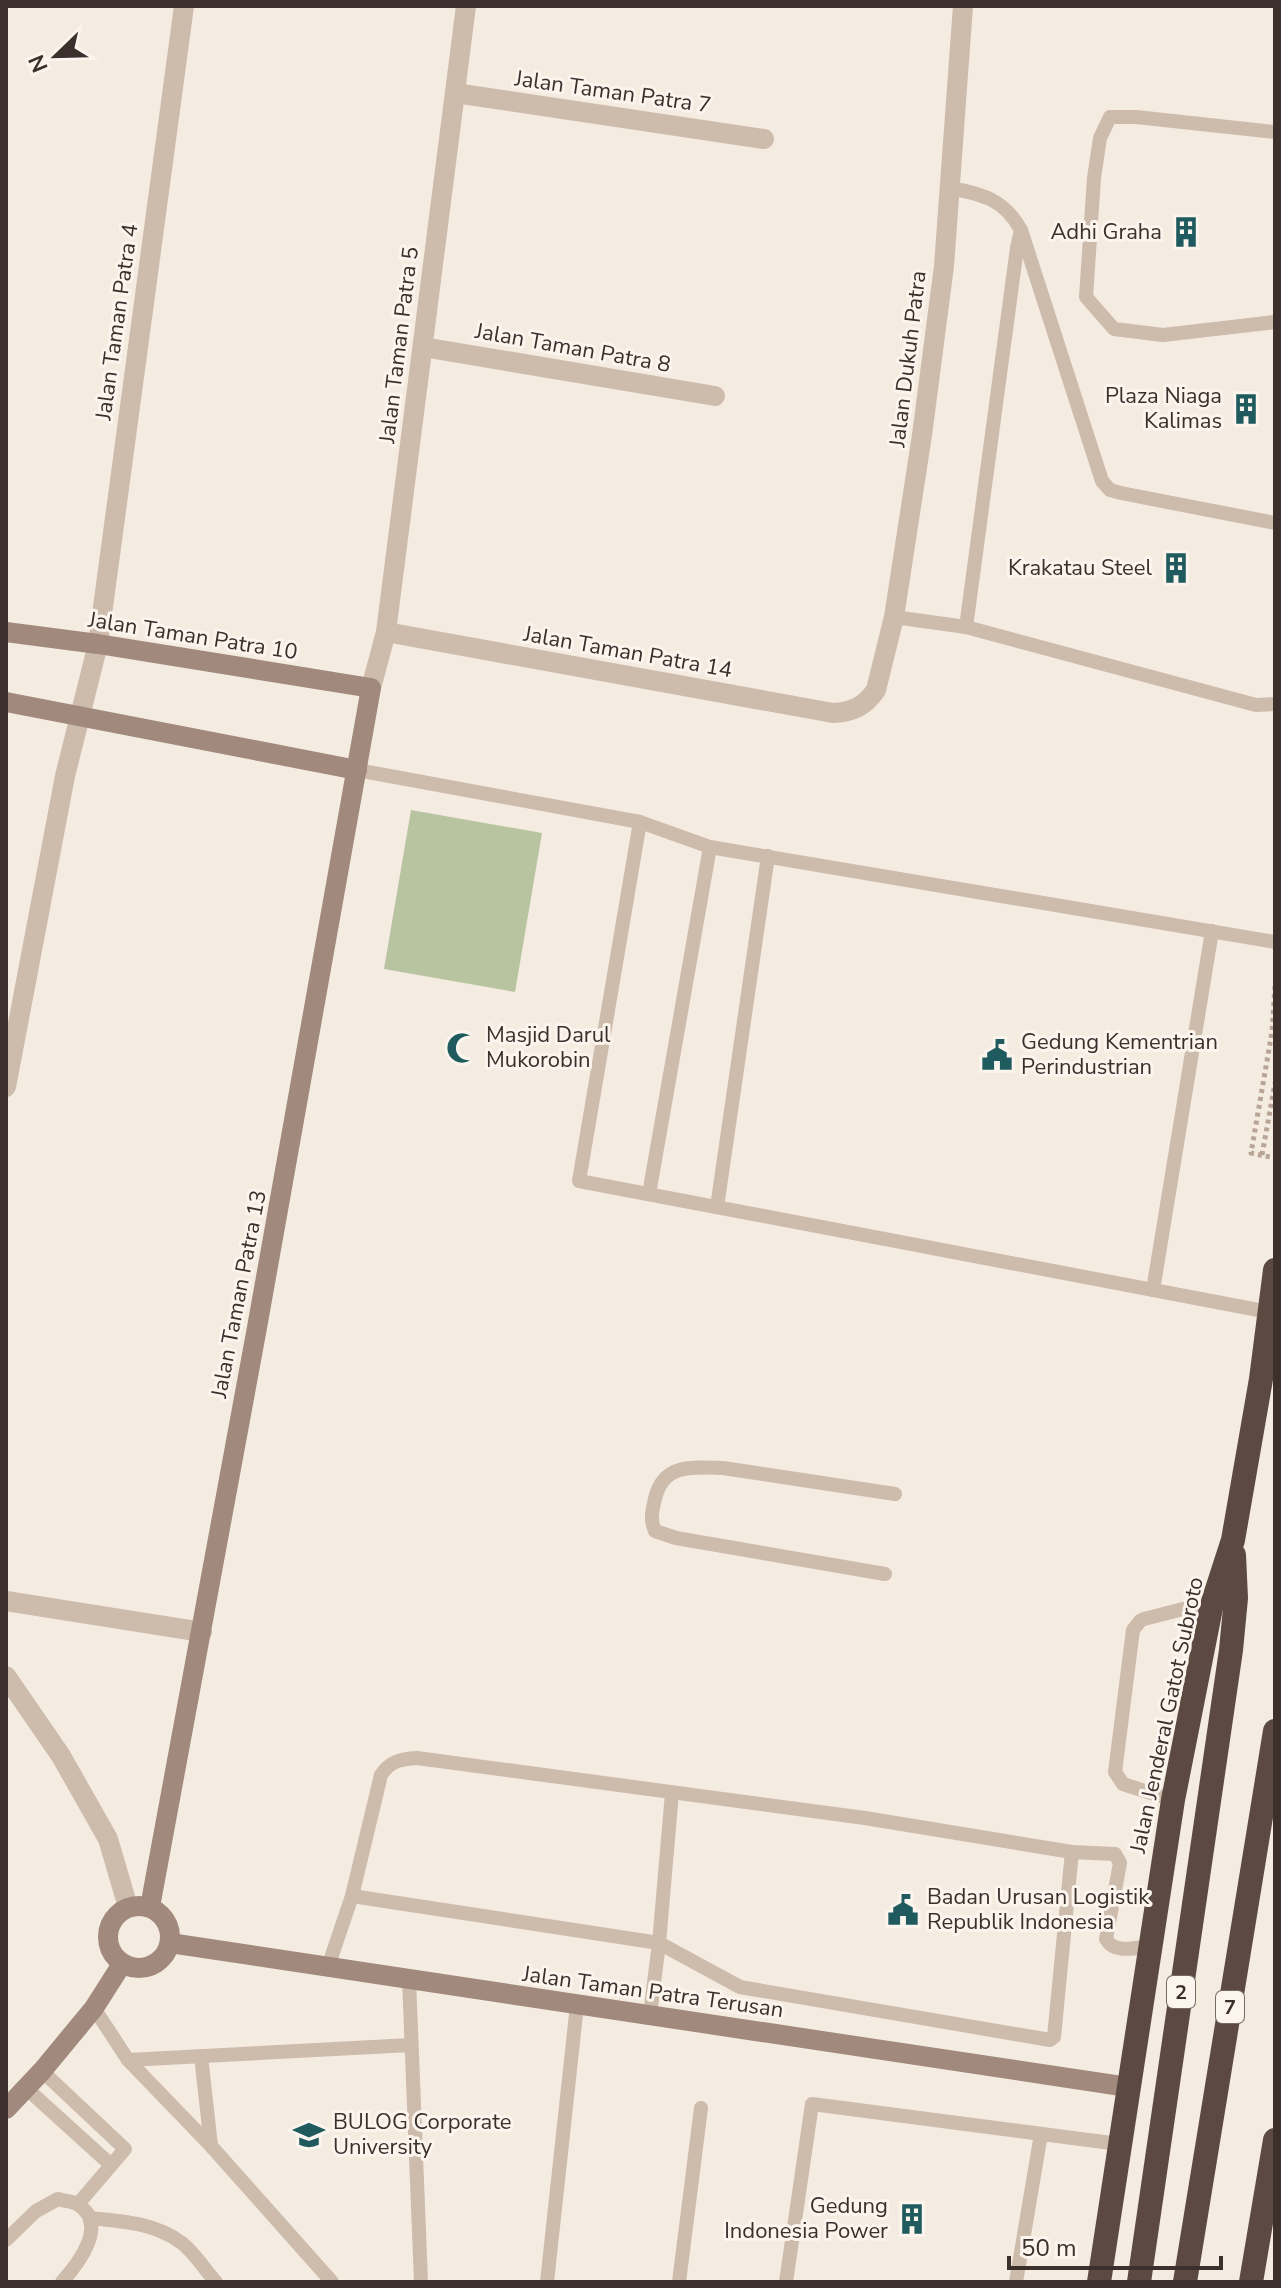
<svg xmlns="http://www.w3.org/2000/svg" width="1281" height="2288" viewBox="0 0 1281 2288" font-family="'Nunito Sans',sans-serif">
	<style>
		.green { fill: #b8c4a0 }
		.lines { fill: none; stroke-linecap: round; stroke-linejoin: round }
		.path { stroke: #b9a596; stroke-width: 5; stroke-dasharray: 4 4; stroke-linecap: butt }
		.lane { stroke: #cdbbac; stroke-width: 14 }
		.street { stroke: #cdbbac; stroke-width: 20 }
		.secondary { stroke: #a18a7d; stroke-width: 20 }
		.highway { stroke: #5c4a42; stroke-width: 24 }
		.labels { text-anchor: middle; dominant-baseline: central; stroke-width: 6; stroke-linejoin: round; paint-order: stroke }
		.shield { fill: #fbf5ee; stroke: #756b66; stroke-width: 2 }
		.shield-label { font-size: 20px; font-weight: bold; fill: #3b302b }
		.street-label { font-size: 22px; fill: #3b302b; stroke: #fbf5ee }
		.poi-label { font-size: 22px; fill: #3b302b; stroke: #fbf5ee; text-anchor: end }
	</style>
	<rect width="100%" height="100%" fill="#f4ebe1"/>
	<polygon class="green" points="411,810 542,833 515,992 384,969"/>
	<g class="lines">
		<g class="path">
			<polyline points="1275,986 1272,1032 1251,1153 1275,1158"/>
			<polyline points="1262,1155 1275,1083"/>
		</g>
		<g class="lane">
			<polyline points="1275,132 1136,117 1110,117 1100,138 1094,178 1086,297 1114,329 1163,335 1275,322"/>
			<path d="M950,188C982,194 1004,199 1021,230"/>
			<polyline points="1275,523 1121,493 1110,490 1102,481 1021,230 1017,248 966,627 1256,705 1275,704"/>
			<polyline points="894,617 966,627"/>
			<polyline points="357,770 640,822 710,847 1275,942"/>
			<polyline points="640,822 579,1181 1269,1312"/>
			<polyline points="649,1194 710,847"/>
			<polyline points="717,1207 768,856"/>
			<polyline points="1153,1290 1212,931"/>
			<path d="M885,1574L676,1538L655,1531C650,1520 652,1511 655,1499C663,1463 693,1467 723,1468L895,1494"/>
			<polyline points="1173,1800 1123,1784 1115,1772 1133,1630 1140,1621 1144,1619 1183,1609 1211,1608"/>
			<polyline points="352,1896 659,1943 740,1987 1050,2040 1054,2037 1072,1852"/>
			<path d="M328,1967L352,1896L381,1775C390,1761 401,1759 417,1758L865,1818L1072,1852L1115,1854L1120,1863L1106,1939C1114,1954 1135,1948 1150,1946"/>
			<polyline points="409,1979 421,2282"/>
			<polyline points="94,2008 128,2060 211,2146 332,2282"/>
			<polyline points="650,2015 659,1943 672,1793"/>
			<polyline points="201,2056 211,2146"/>
			<polyline points="128,2060 411,2045"/>
			<polyline points="42,2071 125,2149 78,2204"/>
			<polyline points="26,2088 111,2165"/>
			<path d="M90,2218C123,2221 155,2223 182,2243C195,2253 205,2270 216,2282"/>
			<path d="M6,2240L36,2211L58,2199C64,2201 72,2201 77,2204C110,2223 78,2264 62,2282"/>
			<polyline points="547,2282 577,2005"/>
			<polyline points="679,2282 701,2108"/>
			<polyline points="786,2282 812,2104 1119,2144"/>
			<polyline points="1016,2282 1041,2134"/>
		</g>
		<g class="street">
			<polyline points="455,93 764,139"/>
			<polyline points="423,347 715,396"/>
			<path d="M386,632L833,713C853,712 865,706 876,690L894,617L922,435L944,266L963,6"/>
			<polyline points="371,688 386,632 466,6"/>
			<polyline points="6,1087 65,776 98,644 184,6"/>
			<polyline points="6,1601 202,1632"/>
			<polyline points="6,1676 61,1756 108,1839 128,1907"/>
		</g>
		<g class="secondary">
			<path d="M6,632L98,644L371,688C299,1095 227,1501 150,1907"/>
			<polyline points="6,702 357,770"/>
			<circle cx="139" cy="1937" r="31"/>
			<polyline points="170,1943 1128,2087"/>
			<polyline points="6,2109 42,2071 94,2008 122,1964"/>
		</g>
		<g class="highway">
			<polyline points="1099,2282 1173,1800 1211,1608 1233,1540 1261,1379 1275,1270"/>
			<polyline points="1139,2282 1231,1650 1236,1598 1234,1555"/>
			<polyline points="1185,2282 1275,1731"/>
			<polyline points="1251,2282 1275,2140"/>
		</g>
	</g>
	<defs>
		<symbol id="building-bare" viewBox="-9 -9 18 18"><path d="M-4-6H4V6H1V3H-1V6H-4ZM-2.5-4.3h1.7v1.8h-1.7ZM.8-4.3h1.7v1.8H.8ZM-2.5-1h1.7V.8h-1.7ZM.8-1h1.7V.8H.8Z" fill="#1f5a5e" stroke="#fbf5ee" stroke-width="2.5" paint-order="stroke"/></symbol>
		<symbol id="mosque-bare" viewBox="-9 -9 18 18"><path d="M3.5-4.9A6 6 0 1 0 3.5 4.9A5 5 0 1 1 3.5-4.9Z" fill="#1f5a5e" stroke="#fbf5ee" stroke-width="2.5" paint-order="stroke"/></symbol>
		<symbol id="civic-bare" viewBox="-9 -9 18 18"><path d="M-.6-6.5H3V-4.5H.6V-3L4-1V1h2V6H-6V1h2V-1L-.6-3ZM-1.2 2.5V6h2.4V2.5Z" fill="#1f5a5e" stroke="#fbf5ee" stroke-width="2.5" paint-order="stroke"/></symbol>
		<symbol id="university-bare" viewBox="-9 -9 18 18"><path d="M0-5L7-2L0 1L-7-2ZM-4 1L0 2.5L4 1V4Q0 6-4 4Z" fill="#1f5a5e" stroke="#fbf5ee" stroke-width="2.5" paint-order="stroke"/></symbol>
	</defs>
	<g fill-rule="evenodd">
		<use href="#building-bare" x="1164" y="210" width="44" height="44"/>
		<use href="#building-bare" x="1224" y="387" width="44" height="44"/>
		<use href="#building-bare" x="1154" y="546" width="44" height="44"/>
		<use href="#mosque-bare" x="440" y="1026" width="44" height="44"/>
		<use href="#civic-bare" x="975" y="1033" width="44" height="44"/>
		<use href="#civic-bare" x="881" y="1888" width="44" height="44"/>
		<use href="#university-bare" x="287" y="2113" width="44" height="44"/>
		<use href="#building-bare" x="890" y="2197" width="44" height="44"/>
	</g>
	<g class="labels">
		<g class="shield">
			<rect x="1167" y="1976" width="28" height="32" rx="6"/>
			<rect x="1216" y="1991" width="28" height="32" rx="6"/>
		</g>
		<g class="shield-label">
			<text x="1181" y="1992">2</text>
			<text x="1230" y="2007">7</text>
		</g>
		<g class="street-label">
			<text transform="translate(613 92) rotate(8)">Jalan Taman Patra 7</text>
			<text transform="translate(117 322) rotate(-82)">Jalan Taman Patra 4</text>
			<text transform="translate(399 345) rotate(-83)">Jalan Taman Patra 5</text>
			<text transform="translate(573 348) rotate(10)">Jalan Taman Patra 8</text>
			<text transform="translate(908 359) rotate(-83)">Jalan Dukuh Patra</text>
			<text transform="translate(193 636) rotate(9)">Jalan Taman Patra 10</text>
			<text transform="translate(628 652) rotate(10)">Jalan Taman Patra 14</text>
			<text transform="translate(239 1294) rotate(-79)">Jalan Taman Patra 13</text>
			<text transform="translate(1167 1715) rotate(-78)">Jalan Jenderal Gatot Subroto</text>
			<text transform="translate(653 1992) rotate(8)">Jalan Taman Patra Terusan</text>
		</g>
		<g class="poi-label">
			<text x="1162" y="232">Adhi Graha</text>
			<text x="1222" y="396">Plaza Niaga<tspan x="1222" dy="25">Kalimas</tspan></text>
			<text x="1152" y="568">Krakatau Steel</text>
			<text x="486" y="1035" text-anchor="start">Masjid Darul<tspan x="486" dy="25">Mukorobin</tspan></text>
			<text x="1021" y="1042" text-anchor="start">Gedung Kementrian<tspan x="1021" dy="25">Perindustrian</tspan></text>
			<text x="927" y="1897" text-anchor="start">Badan Urusan Logistik<tspan x="927" dy="25">Republik Indonesia</tspan></text>
			<text x="333" y="2122" text-anchor="start">BULOG Corporate<tspan x="333" dy="25">University</tspan></text>
			<text x="888" y="2206">Gedung<tspan x="888" dy="25">Indonesia Power</tspan></text>
		</g>
	</g>
	<rect width="1281" height="2288" fill="none" stroke="#3b302b" stroke-width="16"/>
	<g transform="translate(56 56) rotate(247)" stroke="#fbf5ee" stroke-width="6" paint-order="stroke">
	<path d="M0-6L14 30L0 20L-14 30Z" fill="#3b302b"/>
	<text y="-12" font-size="22" font-weight="bold" text-anchor="middle" fill="#3b302b">N</text>
	</g>
	<path d="M1009 2256v12h212v-12" fill="none" stroke="#3b302b" stroke-width="4"/>
	<text x="1021" y="2256" font-size="24" fill="#3b302b" stroke="#fbf5ee" stroke-width="6" paint-order="stroke">50 m</text>
</svg>
